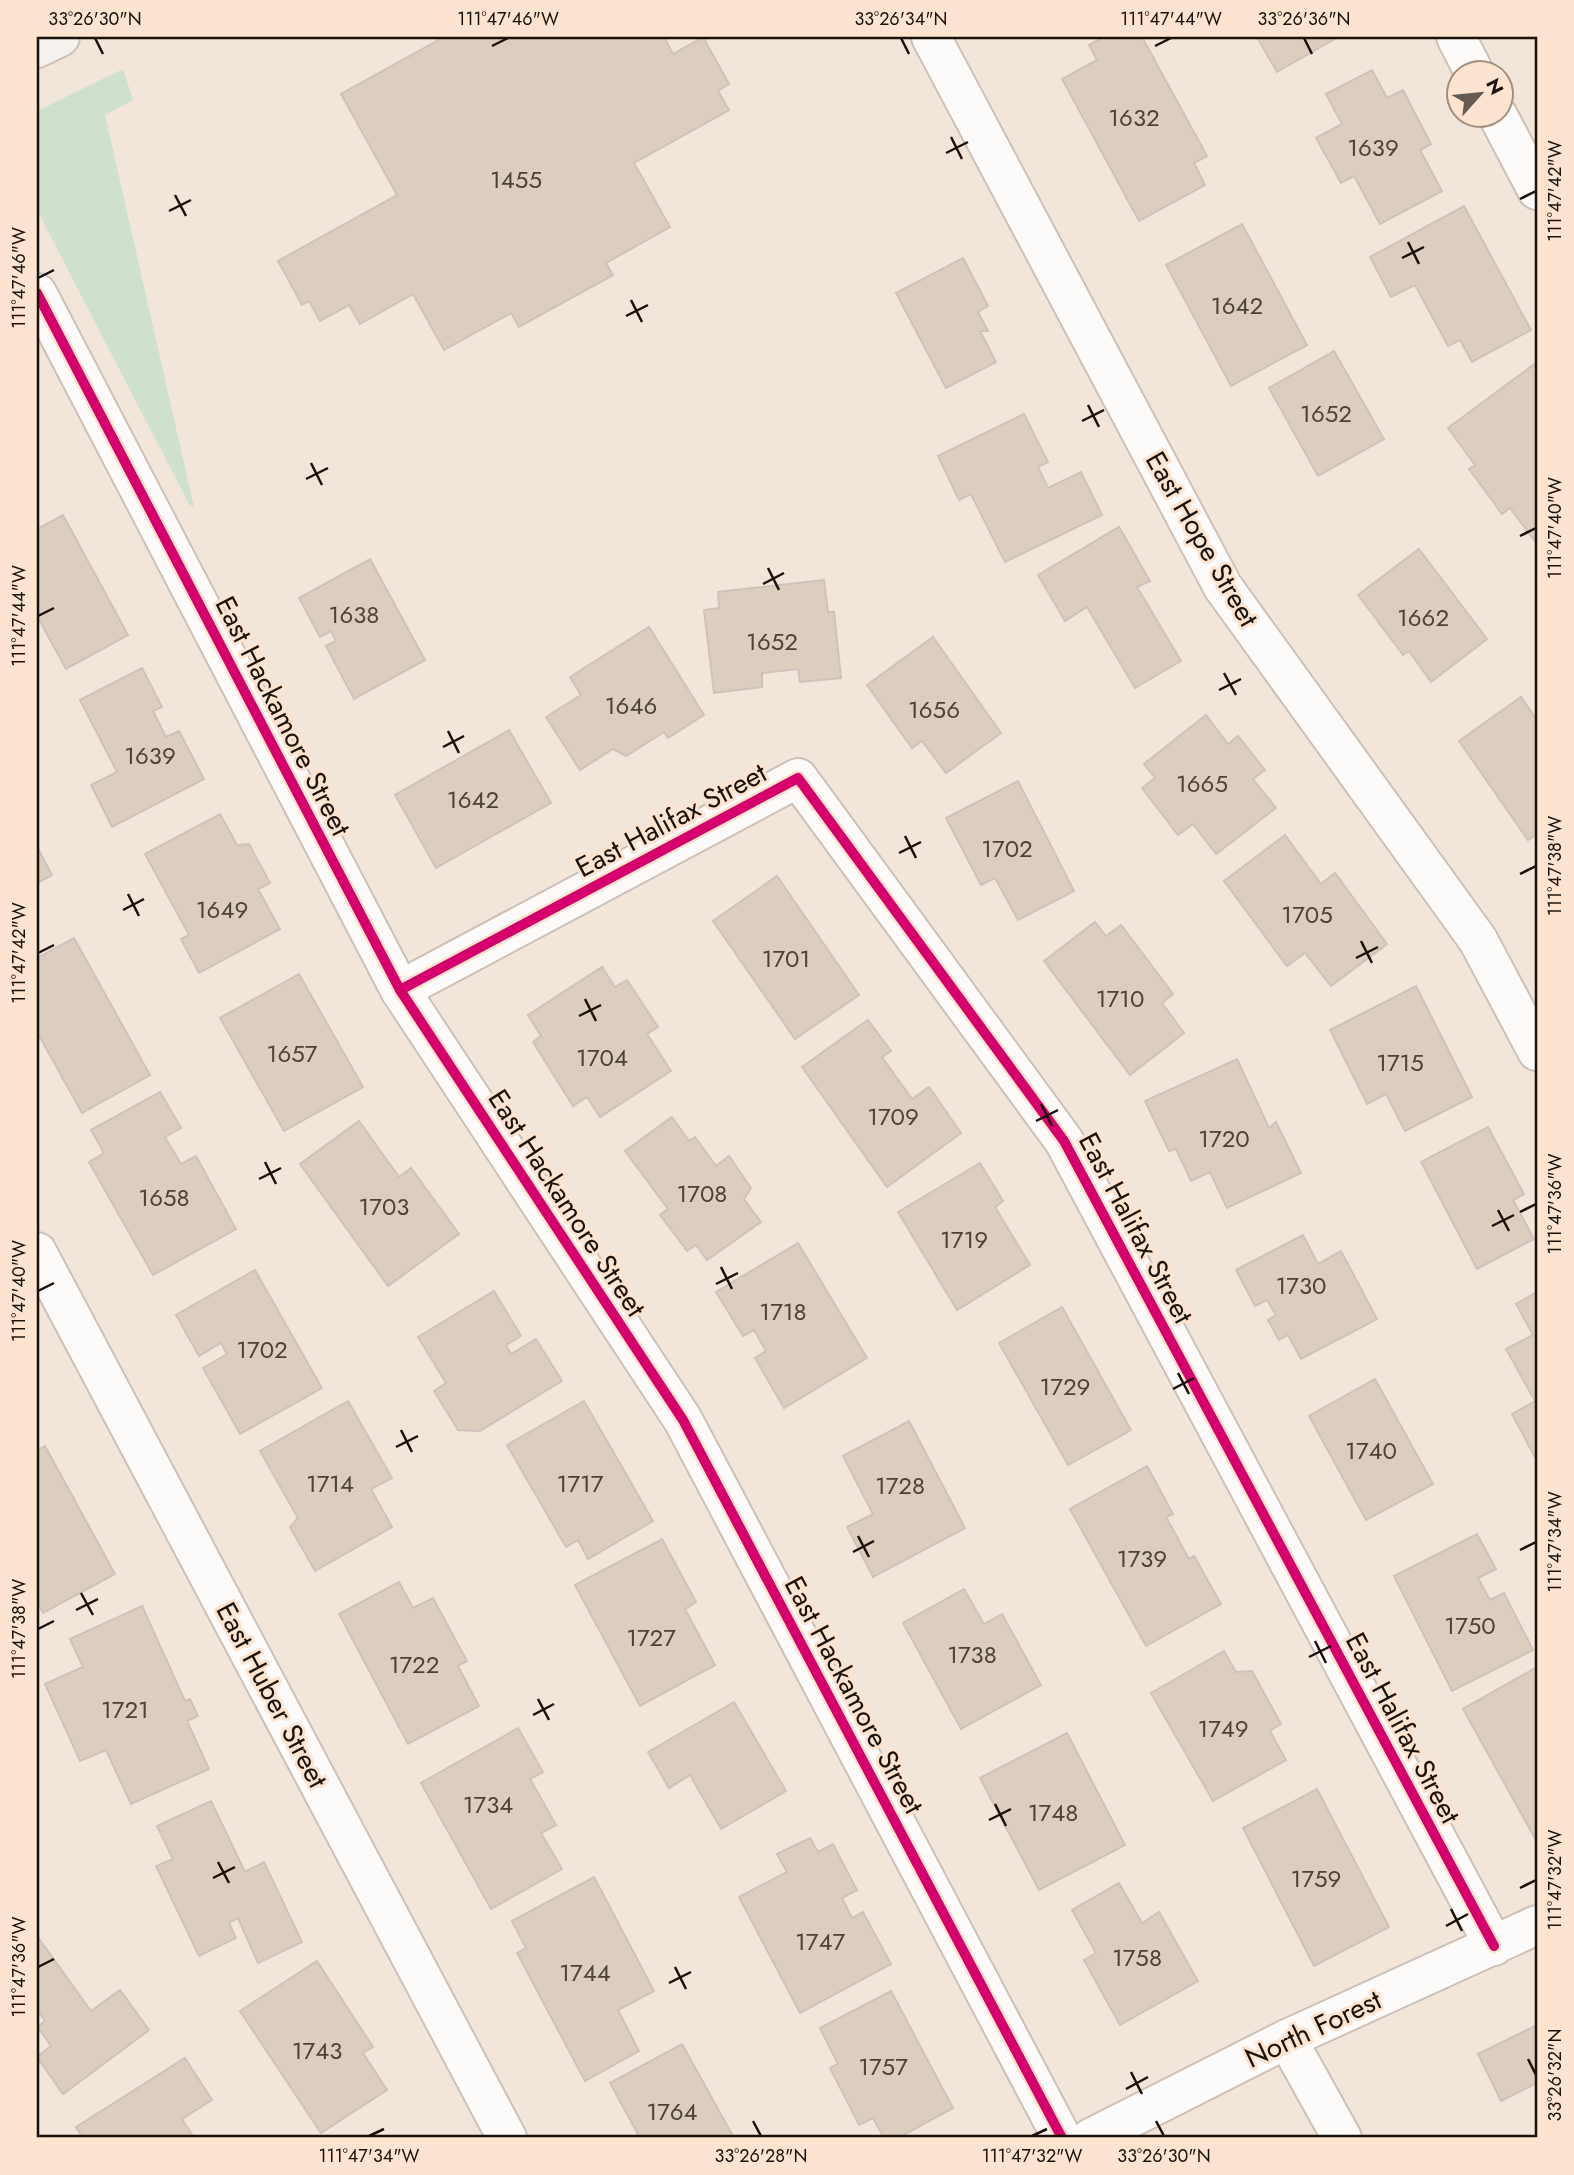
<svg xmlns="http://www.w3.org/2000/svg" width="1574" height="2175" viewBox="0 0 1574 2175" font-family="Jost,sans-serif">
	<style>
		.green { fill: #cfe0cd }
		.building { fill: #dccdbf; stroke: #cdc3bb; stroke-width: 2 }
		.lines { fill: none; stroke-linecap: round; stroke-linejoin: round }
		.street-casing { stroke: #ccc1b8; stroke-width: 42 }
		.secondary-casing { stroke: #ccc1b8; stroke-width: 42 }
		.street { stroke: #fdfbf9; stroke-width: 38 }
		.secondary { stroke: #f5f1ed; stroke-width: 38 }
		.cycleway-casing { stroke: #fce4d0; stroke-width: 15 }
		.cycleway { stroke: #d6006c; stroke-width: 10 }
		.ticks { fill: none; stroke: #19110a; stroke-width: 2.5 }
		.labels { text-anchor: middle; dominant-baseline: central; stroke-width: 6; stroke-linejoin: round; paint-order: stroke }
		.number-label { font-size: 24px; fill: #4c4239 }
		.street-label { font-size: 28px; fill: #19110a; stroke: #fce4d0 }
		.neatline { fill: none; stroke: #19110a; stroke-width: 2.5 }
		.ticks-label { font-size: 18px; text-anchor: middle; fill: #19110a }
	</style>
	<rect width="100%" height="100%" fill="#f2e5da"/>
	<polygon class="green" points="123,69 133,100 105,115 194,507 189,504 37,210 37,111"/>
	<g class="building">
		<polygon points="444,37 664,37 673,54 703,37 729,84 718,91 729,110 634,163 670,227 606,263 613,275 519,327 511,313 444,350 413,294 360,324 349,305 320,321 309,301 302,305 278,261 397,195 341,94"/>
		<polygon points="1104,37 1142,37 1207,156 1194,163 1205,185 1139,221 1062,79 1097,60 1089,45"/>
		<polygon points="1257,37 1338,37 1277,72"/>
		<polygon points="1372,70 1387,98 1403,90 1431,144 1420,150 1442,191 1380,224 1354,176 1341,183 1316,138 1342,124 1326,94"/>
		<polygon points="1464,206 1531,330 1472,362 1460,340 1448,346 1415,285 1391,297 1370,257"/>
		<polygon points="1242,224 1307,345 1231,386 1166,265"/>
		<polygon points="963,258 988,306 978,312 988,331 980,331 996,362 946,388 896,293"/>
		<polygon points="1334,351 1384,439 1318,476 1269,388"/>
		<polygon points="1537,362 1537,544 1510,508 1502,514 1469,469 1475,465 1448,428"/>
		<polygon points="1024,414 1048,462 1038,467 1048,488 1081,472 1102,515 1005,562 971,494 959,500 938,456"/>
		<polygon points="63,515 128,635 66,669 37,616 37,529"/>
		<polygon points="1119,527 1150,581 1137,587 1181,661 1135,688 1087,607 1065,621 1038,575"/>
		<polygon points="1419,549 1487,639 1431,682 1409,651 1403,655 1358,595"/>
		<polygon points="370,559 425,660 354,699 326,646 336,641 331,631 320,637 299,598"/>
		<polygon points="824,580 828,612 834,612 841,678 800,682 798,669 762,673 762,687 714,693 704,610 719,608 718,592"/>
		<polygon points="649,627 704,715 668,738 664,732 626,756 613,749 580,770 546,717 581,695 570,677"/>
		<polygon points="933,637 1001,733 946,773 922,741 912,748 867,685"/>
		<polygon points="142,668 162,707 153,711 166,737 179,731 204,779 112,827 91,785 117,772 80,700"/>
		<polygon points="1521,697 1537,720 1537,834 1528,840 1459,741"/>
		<polygon points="1206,715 1228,744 1238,736 1265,770 1253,779 1276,808 1216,854 1193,824 1178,835 1142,788 1155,778 1144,764"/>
		<polygon points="509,730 551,803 436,868 395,795"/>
		<polygon points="1018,781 1074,891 1018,920 995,878 981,885 946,818"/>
		<polygon points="220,814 237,845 249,844 270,883 258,889 280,929 199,973 181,939 189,935 145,854"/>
		<polygon points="1285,835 1321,884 1335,873 1387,944 1331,986 1305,953 1287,966 1224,881"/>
		<polygon points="37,847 52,875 37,883"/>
		<polygon points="777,876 859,995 795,1039 713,921"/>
		<polygon points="1095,922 1106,936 1121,925 1173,994 1162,1003 1184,1033 1130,1075 1044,961"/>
		<polygon points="74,938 150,1075 82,1113 37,1032 37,958"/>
		<polygon points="602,967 615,987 627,980 658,1027 647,1034 671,1071 600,1117 587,1097 573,1106 533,1042 541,1036 528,1015"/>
		<polygon points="299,974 363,1087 284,1131 220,1018"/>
		<polygon points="1416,986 1472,1097 1405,1131 1386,1094 1367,1104 1330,1030"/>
		<polygon points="868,1020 891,1051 882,1057 912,1099 929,1087 961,1133 887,1187 802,1067"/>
		<polygon points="1237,1059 1269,1128 1276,1122 1301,1173 1227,1208 1210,1172 1191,1181 1176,1149 1169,1151 1145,1101"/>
		<polygon points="160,1092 181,1128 165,1137 181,1164 196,1156 236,1229 153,1275 89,1162 104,1153 91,1130"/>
		<polygon points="672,1117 689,1141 695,1137 716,1166 729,1156 751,1188 744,1199 761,1222 707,1260 696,1245 687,1251 660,1215 668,1209 625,1151"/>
		<polygon points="359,1121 399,1177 411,1168 459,1234 388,1286 300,1164"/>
		<polygon points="1488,1127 1524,1194 1513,1200 1534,1239 1477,1269 1421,1162"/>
		<polygon points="980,1163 1003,1201 995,1207 1030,1265 957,1310 898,1212"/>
		<polygon points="1303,1235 1318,1264 1341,1251 1377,1319 1301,1359 1288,1335 1279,1340 1268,1320 1276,1315 1267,1300 1255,1306 1236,1270"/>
		<polygon points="798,1243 867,1358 784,1408 755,1358 766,1351 754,1330 743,1336 716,1292"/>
		<polygon points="255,1270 322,1388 240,1434 203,1368 227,1354 221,1343 199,1356 176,1315"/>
		<polygon points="494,1291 521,1336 506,1345 511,1354 536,1339 562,1381 480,1431 458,1430 434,1391 446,1383 418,1337"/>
		<polygon points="1537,1292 1537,1461 1512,1414 1535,1401 1506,1349 1533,1335 1516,1304"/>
		<polygon points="1062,1307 1131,1430 1068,1465 999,1343"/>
		<polygon points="1375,1379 1433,1484 1366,1520 1309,1416"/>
		<polygon points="348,1401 392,1478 371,1489 392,1527 315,1571 290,1527 298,1518 260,1451"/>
		<polygon points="584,1401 653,1521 588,1559 578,1540 566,1547 507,1445"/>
		<polygon points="909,1421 965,1528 873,1577 847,1527 873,1514 843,1456"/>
		<polygon points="45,1446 115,1574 43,1613 37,1601 37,1450"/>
		<polygon points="1147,1466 1173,1514 1166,1517 1189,1559 1194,1556 1221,1604 1146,1646 1070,1509"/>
		<polygon points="1477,1534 1496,1569 1478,1578 1490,1600 1504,1593 1533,1650 1452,1691 1394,1576"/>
		<polygon points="662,1539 696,1602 685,1609 715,1665 640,1706 575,1585"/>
		<polygon points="399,1582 413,1608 433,1598 467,1661 458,1666 479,1706 408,1744 339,1614"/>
		<polygon points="964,1589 984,1624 1002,1614 1041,1685 961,1729 903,1623"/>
		<polygon points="142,1606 185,1701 190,1699 198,1716 187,1721 209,1769 131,1804 106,1750 80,1761 45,1684 83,1667 70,1639"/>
		<polygon points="1224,1651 1236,1672 1252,1671 1281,1724 1270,1731 1286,1760 1213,1801 1151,1693"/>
		<polygon points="1537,1667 1537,1842 1463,1709"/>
		<polygon points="734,1702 786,1791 721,1829 690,1775 669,1788 648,1752"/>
		<polygon points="518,1728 543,1772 530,1779 556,1825 541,1833 562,1869 491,1909 421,1783"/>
		<polygon points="1067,1733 1125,1845 1039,1890 980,1778"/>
		<polygon points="1317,1789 1389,1927 1314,1966 1243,1828"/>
		<polygon points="211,1801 245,1872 264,1862 302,1942 258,1963 238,1918 229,1923 236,1938 199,1956 156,1866 173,1859 157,1826"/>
		<polygon points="810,1838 818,1852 833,1844 857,1890 842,1898 852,1918 863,1912 891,1964 800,2013 739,1897 787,1872 777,1854"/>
		<polygon points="594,1877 654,1991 618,2010 639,2051 585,2081 517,1953 526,1948 512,1921"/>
		<polygon points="1119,1883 1142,1923 1159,1912 1198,1981 1120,2025 1084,1960 1096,1953 1072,1910"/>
		<polygon points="37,1936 91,2011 120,1990 149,2030 63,2094 37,2057 51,2046 38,2027 45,2021 37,2010"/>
		<polygon points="317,1961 373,2047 363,2053 387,2090 321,2133 240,2011"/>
		<polygon points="891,1991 953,2108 898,2138 884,2138 873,2118 859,2125 830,2068 838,2064 820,2028"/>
		<polygon points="1537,2025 1537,2083 1501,2101 1478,2054"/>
		<polygon points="682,2044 734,2138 640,2138 610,2083"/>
		<polygon points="185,2058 212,2100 182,2119 194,2138 83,2138 76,2127"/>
	</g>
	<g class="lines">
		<defs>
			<g id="street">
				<polyline points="931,37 1223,587 1478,940 1537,1051"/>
				<polyline points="1456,37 1475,74"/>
				<polyline points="1498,116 1537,190"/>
				<polyline points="37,293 400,990 683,1420 1062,2138"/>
				<polyline points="400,990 798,778 1064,1141 1494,1946"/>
				<polyline points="37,1252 507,2138"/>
				<polyline points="1287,2039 1342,2138"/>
				<polyline points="1091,2138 1287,2039 1537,1925"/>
			</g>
			<polyline id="secondary" points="37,48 60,37"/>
		</defs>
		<use href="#street" class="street-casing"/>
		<use href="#secondary" class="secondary-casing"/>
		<use href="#street" class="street"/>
		<use href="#secondary" class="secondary"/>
		<defs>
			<g id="cycleway">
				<polyline points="37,293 400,990 683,1420 1062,2138"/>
				<polyline points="400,990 798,778 1064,1141 1494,1946"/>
			</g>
		</defs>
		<use href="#cycleway" class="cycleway-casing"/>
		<use href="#cycleway" class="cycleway"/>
	</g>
	<path class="ticks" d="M95,38L103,54M901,38L909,54M1304,38L1312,54M492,46L508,38M1155,46L1171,38M951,137L962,159M946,153L968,142M175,195L186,216M1520,199L1536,191M169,211L191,200M1408,242L1419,264M1402,258L1424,247M38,278L54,270M631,300L642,322M626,316L648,305M1088,405L1099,427M1082,421L1104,410M311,463L322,485M306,479L328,468M1520,536L1536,528M768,568L779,590M763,584L784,573M38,616L54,608M1224,673L1236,695M1219,690L1241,679M448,731L459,753M443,747L464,736M905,836L916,858M899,853L921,842M1520,874L1536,866M128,894L139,916M123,910L144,899M1361,941L1372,963M38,953L54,945M1356,958L1378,947M585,999L596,1021M579,1016L601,1005M1041,1104L1052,1126M1036,1121L1058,1110M265,1162L276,1184M259,1179L281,1168M1498,1210L1509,1231M1520,1212L1536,1204M1492,1226L1514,1215M721,1267L732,1289M716,1284L738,1273M38,1291L54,1283M1178,1373L1189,1394M1173,1389L1194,1378M401,1430L412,1452M396,1447L418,1436M858,1536L869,1557M1520,1550L1536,1542M853,1552L874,1541M81,1593L93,1615M76,1610L98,1599M38,1629L54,1621M1315,1641L1326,1663M1309,1657L1331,1646M538,1699L549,1720M533,1715L554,1704M995,1804L1006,1826M989,1820L1011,1809M218,1862L229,1883M213,1878L235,1867M1520,1888L1536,1880M1451,1909L1462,1931M1446,1926L1468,1914M38,1967L54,1959M675,1967L686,1989M669,1983L691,1972M1528,2059L1536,2075M1131,2072L1142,2094M1126,2089L1148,2077M753,2121L761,2136M1156,2121L1164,2136M369,2136L384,2129M1032,2136L1047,2129"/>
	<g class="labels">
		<g class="number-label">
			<text x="1134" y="117">1632</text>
			<text x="1373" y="147">1639</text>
			<text x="516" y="179">1455</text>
			<text x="1237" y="305">1642</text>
			<text x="1326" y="413">1652</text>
			<text x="354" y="614">1638</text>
			<text x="1423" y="617">1662</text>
			<text x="772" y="641">1652</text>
			<text x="631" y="705">1646</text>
			<text x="934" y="709">1656</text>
			<text x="150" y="755">1639</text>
			<text x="1202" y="783">1665</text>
			<text x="473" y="799">1642</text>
			<text x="1007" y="848">1702</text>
			<text x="222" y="909">1649</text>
			<text x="1307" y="914">1705</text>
			<text x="786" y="958">1701</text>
			<text x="1120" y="998">1710</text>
			<text x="292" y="1053">1657</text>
			<text x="602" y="1057">1704</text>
			<text x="1400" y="1062">1715</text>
			<text x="893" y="1116">1709</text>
			<text x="1224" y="1138">1720</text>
			<text x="702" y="1193">1708</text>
			<text x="164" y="1197">1658</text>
			<text x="384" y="1206">1703</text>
			<text x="964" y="1239">1719</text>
			<text x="1301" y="1285">1730</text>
			<text x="783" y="1311">1718</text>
			<text x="262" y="1349">1702</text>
			<text x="1065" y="1386">1729</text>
			<text x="1371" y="1450">1740</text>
			<text x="330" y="1483">1714</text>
			<text x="580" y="1483">1717</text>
			<text x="900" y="1485">1728</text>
			<text x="1142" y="1558">1739</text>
			<text x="1470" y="1625">1750</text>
			<text x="651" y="1637">1727</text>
			<text x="972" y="1654">1738</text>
			<text x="414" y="1664">1722</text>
			<text x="125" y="1709">1721</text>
			<text x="1223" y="1728">1749</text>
			<text x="488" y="1804">1734</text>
			<text x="1053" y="1812">1748</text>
			<text x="1316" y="1878">1759</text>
			<text x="820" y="1941">1747</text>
			<text x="1137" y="1957">1758</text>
			<text x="585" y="1972">1744</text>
			<text x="317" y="2050">1743</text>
			<text x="883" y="2066">1757</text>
			<text x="672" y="2111">1764</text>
		</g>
		<g class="street-label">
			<text transform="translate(1202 539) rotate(60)">East Hope Street</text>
			<text transform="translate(283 716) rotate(63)">East Hackamore Street</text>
			<text transform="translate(671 820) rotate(-28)">East Halifax Street</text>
			<text transform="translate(567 1203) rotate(57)">East Hackamore Street</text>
			<text transform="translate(1136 1228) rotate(62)">East Halifax Street</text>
			<text transform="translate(272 1695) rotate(62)">East Huber Street</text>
			<text transform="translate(854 1695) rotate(62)">East Hackamore Street</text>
			<text transform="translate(1403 1728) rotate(62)">East Halifax Street</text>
			<text transform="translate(1313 2029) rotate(-25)">North Forest</text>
		</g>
	</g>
	<rect width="1574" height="2175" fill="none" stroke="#fce4d0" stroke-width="77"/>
	<g transform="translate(1480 94) rotate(63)"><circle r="33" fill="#fce4d0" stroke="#a19081" stroke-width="2"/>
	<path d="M0-5L12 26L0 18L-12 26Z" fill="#655b53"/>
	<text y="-10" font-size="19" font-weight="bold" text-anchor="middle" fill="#19110a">N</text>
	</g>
	<rect x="38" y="38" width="1498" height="2098" class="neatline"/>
	<g class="ticks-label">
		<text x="95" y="25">33°26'30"N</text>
		<text x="508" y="25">111°47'46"W</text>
		<text x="901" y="25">33°26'34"N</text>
		<text x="1171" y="25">111°47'44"W</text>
		<text x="1304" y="25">33°26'36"N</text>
		<text transform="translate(1555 191) rotate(-90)" y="6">111°47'42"W</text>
		<text transform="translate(19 278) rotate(-90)" y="6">111°47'46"W</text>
		<text transform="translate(1555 528) rotate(-90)" y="6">111°47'40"W</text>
		<text transform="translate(19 616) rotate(-90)" y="6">111°47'44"W</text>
		<text transform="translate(1555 866) rotate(-90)" y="6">111°47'38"W</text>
		<text transform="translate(19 953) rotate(-90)" y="6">111°47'42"W</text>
		<text transform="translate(1555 1204) rotate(-90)" y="6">111°47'36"W</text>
		<text transform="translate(19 1291) rotate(-90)" y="6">111°47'40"W</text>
		<text transform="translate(1555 1542) rotate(-90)" y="6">111°47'34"W</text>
		<text transform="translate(19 1629) rotate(-90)" y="6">111°47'38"W</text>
		<text transform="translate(1555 1880) rotate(-90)" y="6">111°47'32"W</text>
		<text transform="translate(19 1967) rotate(-90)" y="6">111°47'36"W</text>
		<text transform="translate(1555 2075) rotate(-90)" y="6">33°26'32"N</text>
		<text x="369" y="2162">111°47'34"W</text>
		<text x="761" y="2162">33°26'28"N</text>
		<text x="1032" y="2162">111°47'32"W</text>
		<text x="1164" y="2162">33°26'30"N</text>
	</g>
</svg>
